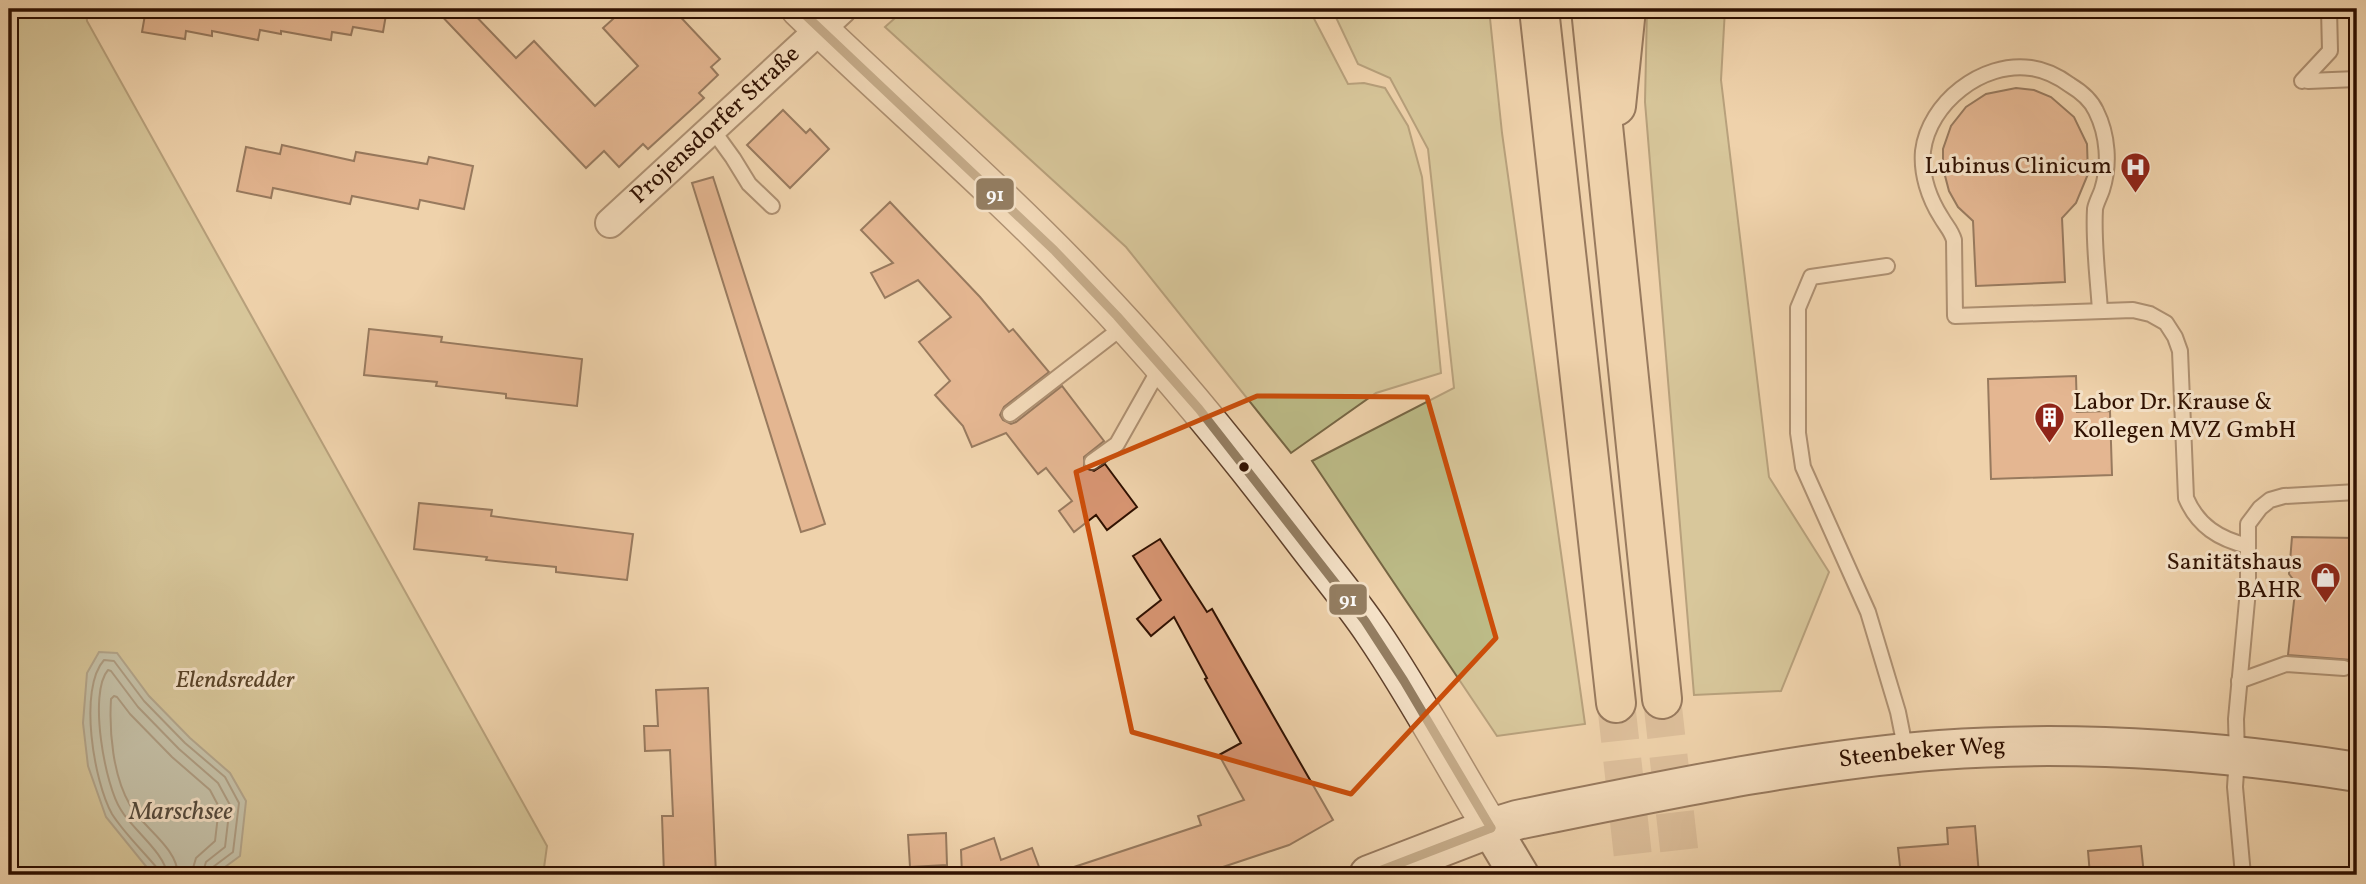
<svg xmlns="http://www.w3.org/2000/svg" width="2366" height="884" viewBox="0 0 2366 884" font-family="Vollkorn,serif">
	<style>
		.green { fill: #bcbb87; stroke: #766644; stroke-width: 2 }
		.water { fill: #9ab6af; stroke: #6f7469; stroke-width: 2 }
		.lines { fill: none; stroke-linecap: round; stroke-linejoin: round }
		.shore { stroke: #646358; stroke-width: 2 }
		.building { fill: #d79572; stroke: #2f1000; stroke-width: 2 }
		.trunk-tunnel { stroke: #c9ab89; stroke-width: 38; stroke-dasharray: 38 19; stroke-linecap: butt }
		.service-casing { stroke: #5f402b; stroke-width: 18 }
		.minor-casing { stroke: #5f402b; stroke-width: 32 }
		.tertiary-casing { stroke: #5f402b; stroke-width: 38 }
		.secondary-casing { stroke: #2f1000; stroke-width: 42 }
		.trunk-casing { stroke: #2f1000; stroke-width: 42 }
		.service { stroke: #f5e2c8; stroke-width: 14 }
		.minor { stroke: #f5e2c8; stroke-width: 28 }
		.tertiary { stroke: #f5e2c8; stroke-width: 35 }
		.secondary { stroke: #f5e2c8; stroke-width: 38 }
		.trunk { stroke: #efd2ab; stroke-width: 38 }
		.bus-1-casing { stroke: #f5e2c8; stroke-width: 14 }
		.bus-1 { stroke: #947e62; stroke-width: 9 }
		.marked { fill: none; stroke: #cc4e0a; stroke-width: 5; stroke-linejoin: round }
		.bus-dot { fill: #2f1000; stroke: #f5e2c8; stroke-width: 2.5 }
		.labels { text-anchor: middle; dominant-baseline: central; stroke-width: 6; stroke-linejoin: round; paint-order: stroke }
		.street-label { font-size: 24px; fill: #2f1000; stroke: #f5e2c8 }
		.poi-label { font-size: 24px; fill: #2f1000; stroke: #f5e2c8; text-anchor: end }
		.park-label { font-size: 24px; font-style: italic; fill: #594328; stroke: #f5e2c8 }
		.water-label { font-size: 26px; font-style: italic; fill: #544a3d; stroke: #f5e2c8 }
		.line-badge { stroke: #f5e2c8; stroke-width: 2.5 }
		.badge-label { font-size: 19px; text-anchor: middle; font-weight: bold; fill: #fff }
	</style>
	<rect width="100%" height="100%" fill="#efd2ab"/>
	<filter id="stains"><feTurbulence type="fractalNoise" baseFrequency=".00286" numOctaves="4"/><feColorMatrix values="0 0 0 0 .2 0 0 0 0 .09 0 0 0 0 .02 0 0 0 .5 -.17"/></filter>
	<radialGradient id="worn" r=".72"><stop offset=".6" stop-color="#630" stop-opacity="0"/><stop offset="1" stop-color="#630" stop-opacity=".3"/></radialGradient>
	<g class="green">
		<polygon points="9,9 86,9 87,21 547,846 543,875 9,875"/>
		<polygon points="905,9 1309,9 1348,84 1364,83 1385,88 1408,126 1422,177 1441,373 1376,393 1291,453 1126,247 885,27"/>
		<polygon points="1332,9 1489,9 1502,133 1585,724 1497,736 1312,461 1454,388 1428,149 1390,78 1358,64"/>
		<polygon points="1647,9 1725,9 1721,80 1769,477 1829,572 1781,691 1694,695 1645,102"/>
	</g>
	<polygon class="water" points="99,652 117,653 149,696 190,738 230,773 246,801 240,856 214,875 153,875 106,817 88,766 83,723 87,673"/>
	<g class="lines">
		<g class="shore">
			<path d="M158,875L157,868C143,851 124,833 112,814C94,782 78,689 104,660L114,661L144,701L185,743L225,777L239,803L233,852L213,867L211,875"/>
			<path d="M167,875C166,854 132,829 121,810C105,786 88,693 108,670L111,671L138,707L179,749L218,783L230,805L225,847L206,862L202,875"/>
			<path d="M178,875C177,847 143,828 130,805C113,776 109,732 111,699L114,696L117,697L130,714L172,757L210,790L219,807L215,841L196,858L191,875"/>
		</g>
	</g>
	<g class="building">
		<polygon points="146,9 387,9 383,32 353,27 351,35 332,32 331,40 281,31 281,34 260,30 258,40 212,31 212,36 186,31 185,39 142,32"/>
		<polygon points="435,9 469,9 516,58 534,41 595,106 638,66 603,28 624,9 673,9 720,59 711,67 718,75 699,93 704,98 648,149 643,144 619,167 604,151 586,168"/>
		<polygon points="2016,88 2034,90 2051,97 2074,117 2087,144 2088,174 2076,203 2062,218 2065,282 1976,286 1973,221 1958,207 1949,191 1943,168 1943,149 1951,126 1966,107 1986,94"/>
		<polygon points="783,110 806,133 810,129 829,149 790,188 747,145"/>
		<polygon points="282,145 354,161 356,152 427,164 429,157 473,166 464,209 420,200 418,209 352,196 350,204 273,188 271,198 237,191 246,147 280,154"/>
		<polygon points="713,177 825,524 814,528 801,532 692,183"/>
		<polygon points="890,202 980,297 1009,332 1013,329 1049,372 1004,407 1000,415 1003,420 1011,424 1016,422 1062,386 1104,441 1084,457 1084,467 1094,471 1105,464 1137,507 1107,530 1096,515 1074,532 1059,511 1072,501 1046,468 1038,474 1006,433 972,447 963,426 935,395 950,381 919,342 951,317 918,280 885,298 871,273 893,263 861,230"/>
		<polygon points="369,329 442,337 441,342 582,359 577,406 506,398 506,394 436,386 437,382 364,375"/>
		<polygon points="2076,376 2077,412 2110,411 2112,475 1991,479 1988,379"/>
		<polygon points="419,503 492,510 491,516 633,534 627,580 556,572 556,567 486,560 487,557 414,549"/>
		<polygon points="2292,537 2357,538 2357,630 2355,630 2352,660 2288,655 2296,583 2289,574"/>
		<polygon points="1160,539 1207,612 1212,609 1333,820 1289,845 1199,875 1063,875 1062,871 1201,825 1198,816 1244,800 1219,755 1241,743 1205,679 1207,678 1174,617 1151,636 1137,619 1161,600 1133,556"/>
		<polygon points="708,688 716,875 664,875 662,816 673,816 670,750 645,751 644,726 658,726 656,690"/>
		<polygon points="1975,826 1979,875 1901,875 1898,848 1948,844 1947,828"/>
		<polygon points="946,833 947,865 910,867 908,835"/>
		<polygon points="994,838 1001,860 1032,848 1042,875 962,875 961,850"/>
		<polygon points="2141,846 2144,875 2090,875 2088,851"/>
	</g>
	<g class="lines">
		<g class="trunk-tunnel">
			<polyline points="1662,699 1682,875"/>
			<polyline points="1616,703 1635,875"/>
		</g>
		<defs>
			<g id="service">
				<polyline points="2357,21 2357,41"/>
				<polyline points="2302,81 2330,51 2329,9"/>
				<polyline points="2308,81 2357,79"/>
				<polyline points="712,129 733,158 749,184 772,206"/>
				<polyline points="1887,266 1811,277 1798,308 1798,433 1803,467 1868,612 1898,712 1906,752"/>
				<path d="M2100,311C2098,278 2093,242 2095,209C2096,203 2100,196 2102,190C2110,165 2108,135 2096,111C2091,100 2080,91 2070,85C2059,77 2046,70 2031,68C1982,61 1929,103 1923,151C1921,174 1929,198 1941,217C1946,226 1951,230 1954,240L1955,316L2133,310L2150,314L2166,323L2175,337L2180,351L2186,498C2198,526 2219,539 2248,546"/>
				<polyline points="1010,414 1124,326"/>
				<polyline points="1092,462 1117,444 1161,366"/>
				<polyline points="2239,681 2286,664 2344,668"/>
				<polyline points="2243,875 2235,787 2237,757 2236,719 2248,590 2248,524 2260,508 2270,500 2284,496 2357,492"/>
			</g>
			<g id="minor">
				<path id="s1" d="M610,223L842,9"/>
			</g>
			<path id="tertiary" d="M799,9C895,102 997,189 1089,286C1165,365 1235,451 1301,538C1325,570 1351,600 1373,633C1416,696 1451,763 1491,828"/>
			<g id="secondary">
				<polyline points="1491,828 1519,875"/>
				<path id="s2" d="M1369,875L1491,828L1517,820C1657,792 1798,761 1940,750C2075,740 2223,751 2357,772"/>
			</g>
			<g id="trunk">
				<polyline points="1539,9 1616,703"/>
				<polyline points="1591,9 1662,699"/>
				<polyline points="1616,106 1626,9"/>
			</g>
		</defs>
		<use href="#service" class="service-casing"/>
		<use href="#minor" class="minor-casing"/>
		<use href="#tertiary" class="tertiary-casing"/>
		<use href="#secondary" class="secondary-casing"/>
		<use href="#trunk" class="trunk-casing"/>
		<use href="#service" class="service"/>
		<use href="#minor" class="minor"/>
		<use href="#tertiary" class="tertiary"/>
		<use href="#secondary" class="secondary"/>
		<use href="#trunk" class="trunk"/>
		<defs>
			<g id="bus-1">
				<polyline points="799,9 1054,250 1117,316 1199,409 1365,621 1404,681 1491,828"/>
				<polyline points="1369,875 1491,828"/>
			</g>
		</defs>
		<use href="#bus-1" class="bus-1-casing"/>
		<use href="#bus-1" class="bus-1"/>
	</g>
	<path d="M0 0H2366V884H0ZM1257,396L1427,397L1496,638L1351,794L1132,732L1076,472Z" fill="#efd2ab" fill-opacity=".55" fill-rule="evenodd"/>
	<path class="marked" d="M1257,396L1427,397L1496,638L1351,794L1132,732L1076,472Z"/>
	<defs>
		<symbol id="hospital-pin" viewBox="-11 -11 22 30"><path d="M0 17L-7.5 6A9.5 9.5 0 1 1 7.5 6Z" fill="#8f2418" stroke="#f5e2c8"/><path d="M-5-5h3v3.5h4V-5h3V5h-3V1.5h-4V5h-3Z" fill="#fff"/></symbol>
		<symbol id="building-pin" viewBox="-11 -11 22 30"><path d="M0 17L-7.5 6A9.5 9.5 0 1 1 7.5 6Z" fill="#8f2418" stroke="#f5e2c8"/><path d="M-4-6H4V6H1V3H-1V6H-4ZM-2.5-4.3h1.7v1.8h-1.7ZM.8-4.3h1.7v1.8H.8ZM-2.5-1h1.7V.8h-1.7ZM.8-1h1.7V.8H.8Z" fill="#fff"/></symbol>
		<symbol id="shop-pin" viewBox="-11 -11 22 30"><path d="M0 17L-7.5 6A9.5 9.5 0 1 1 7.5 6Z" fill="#8f2418" stroke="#f5e2c8"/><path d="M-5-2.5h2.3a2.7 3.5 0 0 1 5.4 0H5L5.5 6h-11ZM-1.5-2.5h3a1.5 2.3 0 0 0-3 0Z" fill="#fff"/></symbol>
	</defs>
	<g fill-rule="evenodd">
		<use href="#hospital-pin" x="2118" y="150" width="35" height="47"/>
		<use href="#building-pin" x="2032" y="400" width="35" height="47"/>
		<use href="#shop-pin" x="2308" y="560" width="35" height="47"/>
	</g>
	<circle class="bus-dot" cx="1244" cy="467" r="6"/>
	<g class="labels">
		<g class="street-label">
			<text stroke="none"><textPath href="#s1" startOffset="144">Projensdorfer Straße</textPath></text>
			<text stroke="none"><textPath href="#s2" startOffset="569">Steenbeker Weg</textPath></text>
		</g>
		<g class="poi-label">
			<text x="2112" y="167">Lubinus Clinicum</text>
			<text x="2073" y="403" text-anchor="start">Labor Dr. Krause &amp;<tspan x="2073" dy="28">Kollegen MVZ GmbH</tspan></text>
			<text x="2302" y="563">Sanitätshaus<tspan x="2302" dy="28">BAHR</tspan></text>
		</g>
		<g class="park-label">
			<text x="235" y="681">Elendsredder</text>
		</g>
		<g class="water-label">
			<text x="181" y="812">Marschsee</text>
		</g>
	</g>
	<g class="line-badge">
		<rect x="975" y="177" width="40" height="34" rx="7" fill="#947e62"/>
		<rect x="1328" y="583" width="40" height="33" rx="7" fill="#947e62"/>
	</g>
	<g class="badge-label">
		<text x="995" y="201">91</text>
		<text x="1348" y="606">91</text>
	</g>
	<rect width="2366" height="884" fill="none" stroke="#efd2ab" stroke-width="35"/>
	<rect x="10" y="10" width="2345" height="863" fill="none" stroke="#2f1000" stroke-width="3.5"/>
	<rect x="18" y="18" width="2331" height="849" fill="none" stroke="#2f1000" stroke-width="2"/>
	<rect width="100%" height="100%" filter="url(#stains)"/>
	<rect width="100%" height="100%" fill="url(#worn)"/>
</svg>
